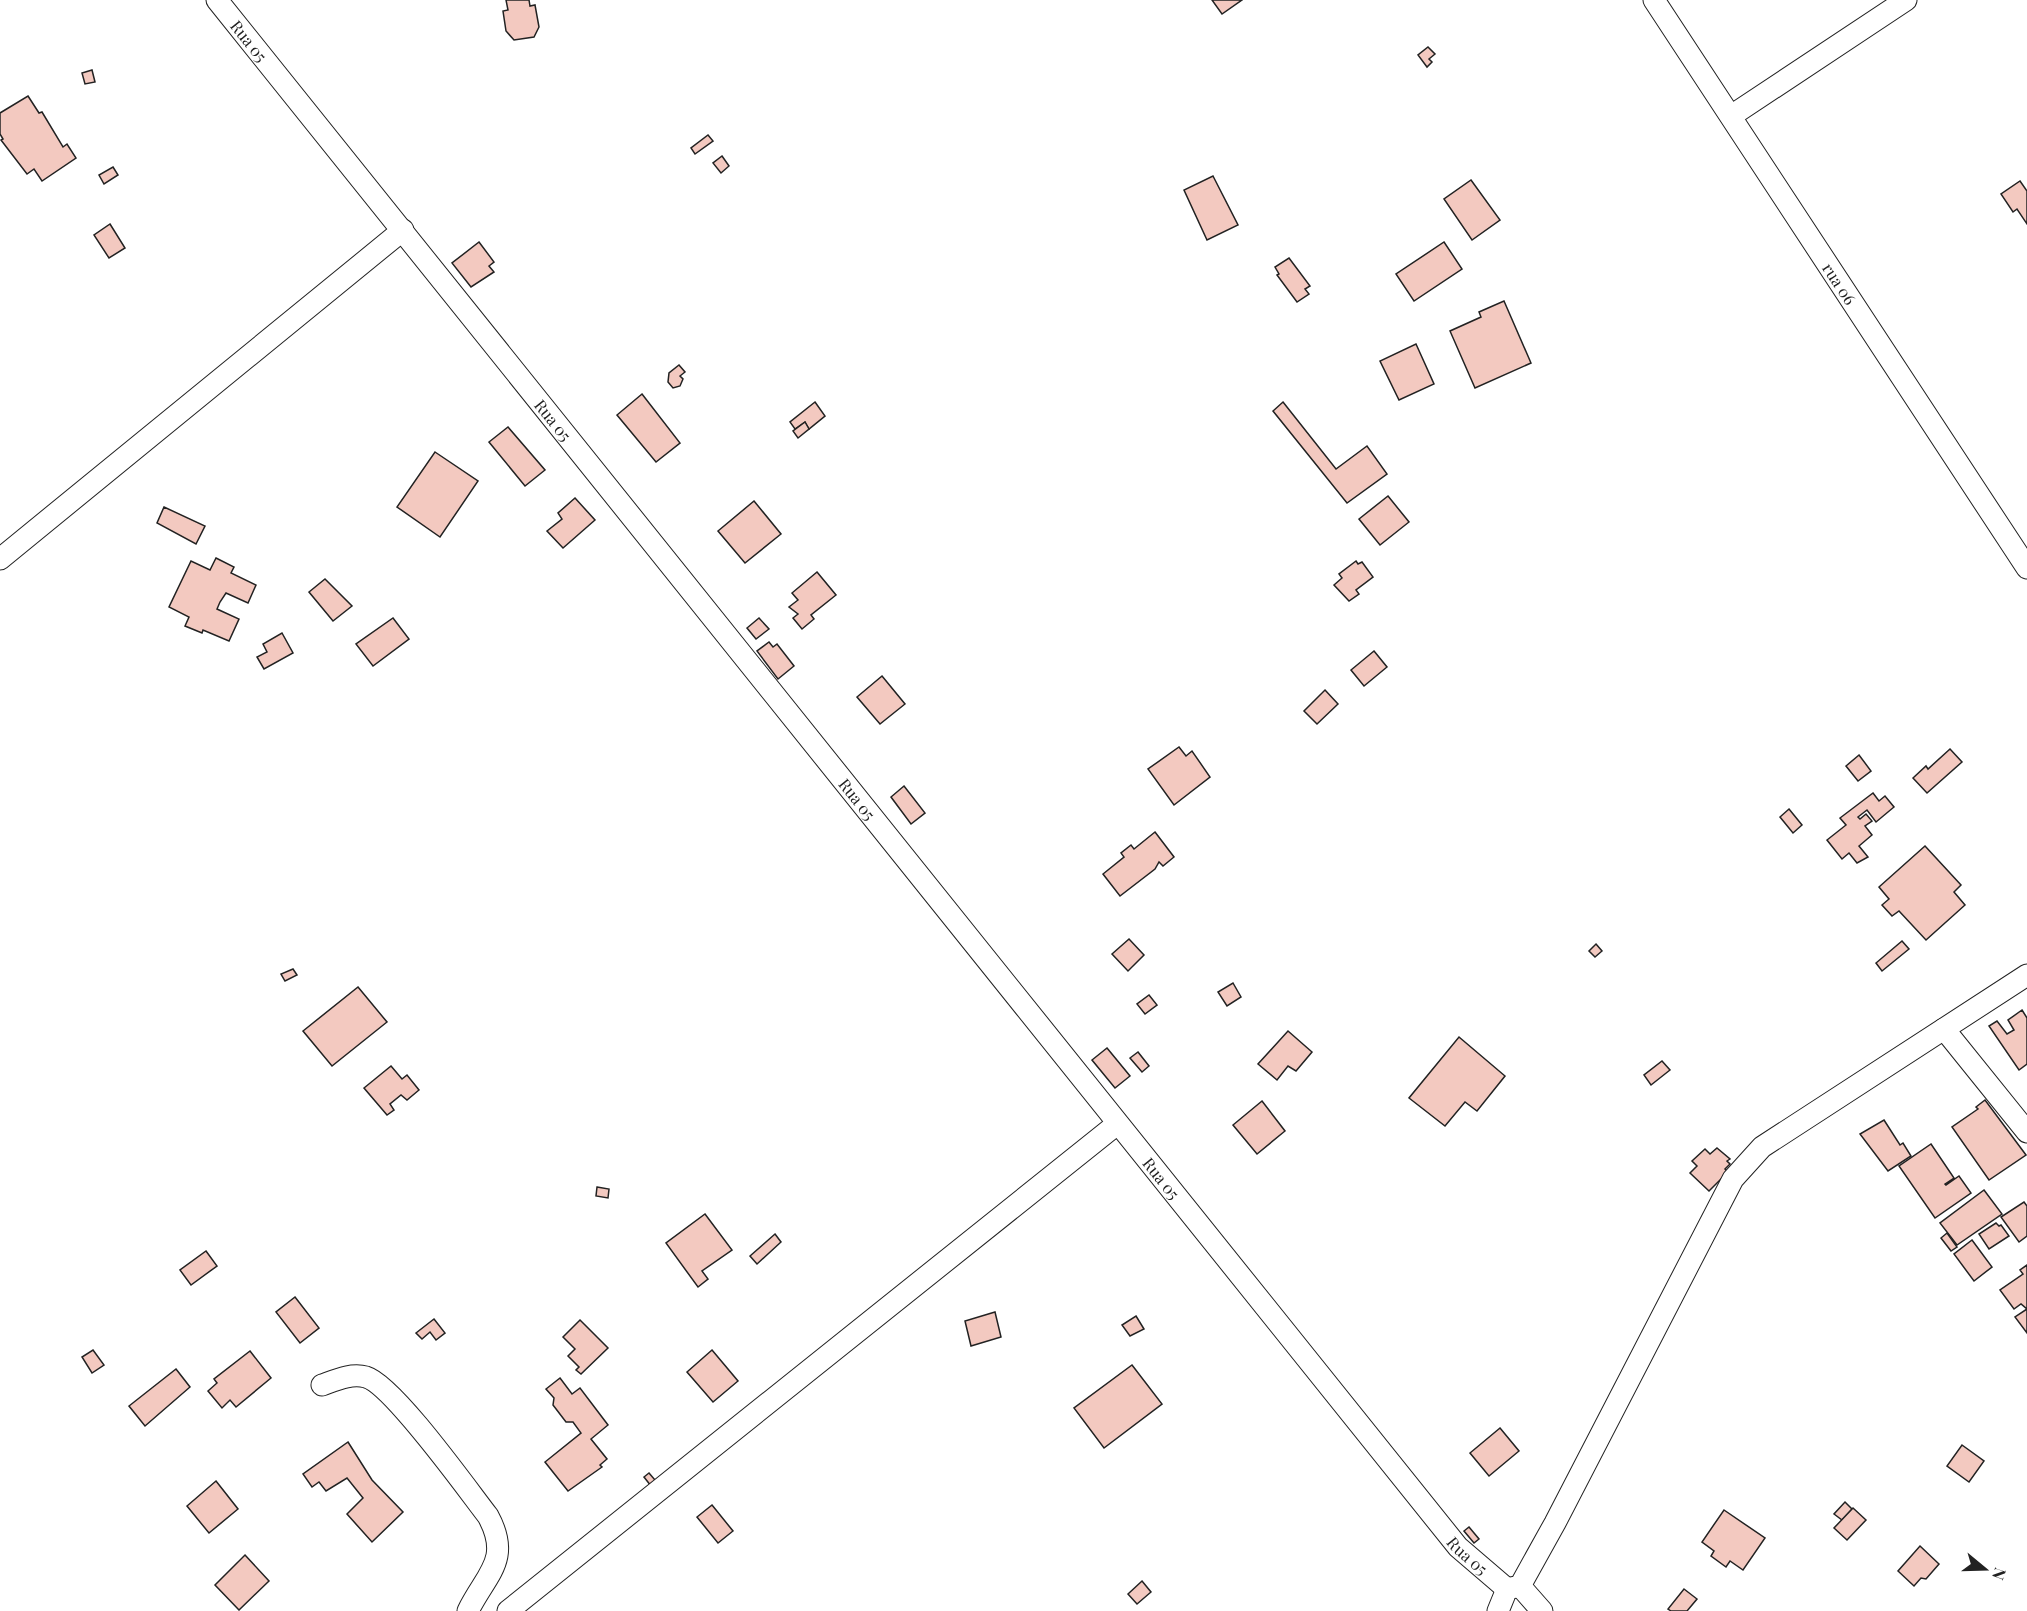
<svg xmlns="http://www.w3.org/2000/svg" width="2027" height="1611" viewBox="0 0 2027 1611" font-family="'Playfair Display',serif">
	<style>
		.building { fill: #f3c9c0; stroke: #222; stroke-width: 1.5 }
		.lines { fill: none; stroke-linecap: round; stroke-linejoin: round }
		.minor-casing { stroke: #222; stroke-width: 23 }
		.minor { stroke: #fff; stroke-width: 21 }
		.labels { text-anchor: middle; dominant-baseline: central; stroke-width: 4.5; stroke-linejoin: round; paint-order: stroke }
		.street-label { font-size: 16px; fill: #222; stroke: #fff }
	</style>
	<rect width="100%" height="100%" fill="#fff"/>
	<g class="building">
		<polygon points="506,0 529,0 530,6 535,5 539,27 534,37 514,40 506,31 503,11 508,10"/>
		<polygon points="1212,0 1242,0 1222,14"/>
		<polygon points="1428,47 1435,54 1429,59 1432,62 1427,67 1418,55"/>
		<polygon points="92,70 95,82 85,84 82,73"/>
		<polygon points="28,96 39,113 42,112 63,147 67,144 76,158 42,181 34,169 27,174 1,140 3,139 0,134 0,113"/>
		<polygon points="708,135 713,141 695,154 691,148"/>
		<polygon points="722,156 729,166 721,173 713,163"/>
		<polygon points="113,167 118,175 104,184 99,175"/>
		<polygon points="1213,176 1238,225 1207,240 1184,190"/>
		<polygon points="1471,180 1500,220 1472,240 1444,199"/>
		<polygon points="2020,181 2027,191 2027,224 2017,209 2013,212 2001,194"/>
		<polygon points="110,224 125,248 109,258 94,235"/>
		<polygon points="479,242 494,262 489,266 494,272 471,287 452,263"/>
		<polygon points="1444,242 1462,269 1414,301 1396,274"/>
		<polygon points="1289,258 1310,286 1305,289 1309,294 1297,302 1277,275 1279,274 1275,267"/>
		<polygon points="1504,301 1531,363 1475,388 1450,331 1481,317 1479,312"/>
		<polygon points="1416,344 1434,384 1399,400 1380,361"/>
		<polygon points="679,365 685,372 680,376 683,379 680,386 673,388 668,382 669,373"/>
		<polygon points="642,394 680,443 656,462 617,415"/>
		<polygon points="815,402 825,416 809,429 805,422 795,429 790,422"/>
		<polygon points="1283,402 1336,469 1367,446 1387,474 1347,503 1273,411"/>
		<polygon points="805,422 809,429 798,438 793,431"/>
		<polygon points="508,427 545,470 525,486 489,442"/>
		<polygon points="435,452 478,481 440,537 397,507"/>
		<polygon points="1388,496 1409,522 1380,545 1359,519"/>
		<polygon points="575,498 595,520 563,548 547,531 562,519 558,513"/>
		<polygon points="754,501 781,534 745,563 718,531"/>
		<polygon points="164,507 205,526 196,544 157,523"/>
		<polygon points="216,558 234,567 231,573 256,585 248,603 226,593 220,602 217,609 239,619 229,641 203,630 202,633 185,626 189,617 169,607 191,561 210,570"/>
		<polygon points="1356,561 1358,564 1362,562 1373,577 1356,590 1359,594 1349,601 1334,585 1342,578 1339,574"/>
		<polygon points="817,572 836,595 811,615 814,619 802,629 793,618 798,614 789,607 798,600 792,593"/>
		<polygon points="325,579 352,606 333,621 309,592"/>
		<polygon points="393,618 409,639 373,666 356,644"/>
		<polygon points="759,618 769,629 756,639 747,628"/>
		<polygon points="282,633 293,653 264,669 257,657 267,652 263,644"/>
		<polygon points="769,642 773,647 777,644 794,666 778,679 757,651"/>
		<polygon points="1374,651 1387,667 1364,686 1351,670"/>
		<polygon points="882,676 905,704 880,724 857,697"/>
		<polygon points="1325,690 1338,704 1317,724 1304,711"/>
		<polygon points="1179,747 1186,756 1192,751 1210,777 1174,805 1148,769"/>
		<polygon points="1950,749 1962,762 1927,793 1913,778 1926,766 1928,769"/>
		<polygon points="1859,755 1871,771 1858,781 1846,766"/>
		<polygon points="904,786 925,813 911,824 891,797"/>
		<polygon points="1873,793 1879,801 1885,796 1894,807 1876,822 1867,810 1858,817 1860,819 1866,814 1872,821 1865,826 1872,835 1859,846 1868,857 1857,863 1849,853 1842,859 1827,840 1846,825 1840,818"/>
		<polygon points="1789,809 1802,825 1793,833 1780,817"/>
		<polygon points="1155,832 1174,857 1163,866 1159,862 1155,869 1120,896 1103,874 1124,857 1121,853 1131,845 1134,849"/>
		<polygon points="1925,846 1961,885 1954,892 1965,905 1926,940 1899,911 1892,916 1882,905 1889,899 1879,887"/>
		<polygon points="1129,939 1144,955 1128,971 1112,954"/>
		<polygon points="1902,941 1909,949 1882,971 1876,963"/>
		<polygon points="1596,944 1602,951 1595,957 1589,951"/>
		<polygon points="293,969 297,975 285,981 281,974"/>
		<polygon points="1233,983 1241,997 1227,1006 1218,992"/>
		<polygon points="358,987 387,1022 332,1066 303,1031"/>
		<polygon points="1149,995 1157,1005 1145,1014 1137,1004"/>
		<polygon points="2022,1010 2027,1018 2027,1064 2019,1070 1989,1026 1997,1021 2007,1034 2014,1030 2008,1020"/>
		<polygon points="1288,1031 1312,1052 1296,1071 1288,1066 1277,1080 1258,1064"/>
		<polygon points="1459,1037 1505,1076 1477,1111 1465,1102 1445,1126 1409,1098"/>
		<polygon points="1107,1048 1130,1076 1115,1088 1092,1060"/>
		<polygon points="1138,1052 1149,1066 1142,1072 1130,1058"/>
		<polygon points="1662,1061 1670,1070 1651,1085 1644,1075"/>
		<polygon points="391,1066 402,1079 407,1075 419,1090 407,1100 401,1095 390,1104 394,1110 387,1115 364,1088"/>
		<polygon points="1985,1100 2026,1155 1989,1180 1952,1127 1978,1109 1976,1107"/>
		<polygon points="1262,1101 1285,1131 1257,1154 1233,1125"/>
		<polygon points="1884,1120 1900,1145 1903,1143 1911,1156 1888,1171 1860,1134"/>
		<polygon points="1931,1144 1954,1178 1945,1184 1946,1185 1959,1176 1971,1193 1935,1218 1899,1166"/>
		<polygon points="1717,1148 1730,1159 1727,1161 1730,1164 1725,1169 1728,1172 1709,1191 1690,1173 1697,1166 1692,1161 1705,1149 1710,1154"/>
		<polygon points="597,1187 609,1189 608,1198 596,1196"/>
		<polygon points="1984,1190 2002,1214 1957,1245 1940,1223"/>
		<polygon points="2024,1202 2027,1206 2027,1236 2019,1242 2001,1217"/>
		<polygon points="705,1214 732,1250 702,1271 708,1279 698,1287 666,1243"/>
		<polygon points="1996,1223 1999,1226 2001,1225 2009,1236 1989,1249 1979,1234"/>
		<polygon points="1947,1233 1957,1247 1951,1251 1941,1238"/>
		<polygon points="775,1234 781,1242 757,1264 750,1256"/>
		<polygon points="1972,1240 1992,1267 1974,1281 1954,1254"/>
		<polygon points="206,1251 217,1266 191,1285 180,1270"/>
		<polygon points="2027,1265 2027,1309 2021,1304 2014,1309 2000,1290 2023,1274 2020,1270"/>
		<polygon points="295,1297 319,1328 300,1343 276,1312"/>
		<polygon points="2027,1309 2027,1333 2015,1317"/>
		<polygon points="995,1312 1001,1337 971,1346 965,1321"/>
		<polygon points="1136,1316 1144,1329 1130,1336 1122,1325"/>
		<polygon points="434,1319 445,1333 436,1340 430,1332 422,1339 416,1333"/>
		<polygon points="580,1320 608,1348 581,1374 576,1370 579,1367 568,1356 575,1349 563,1337"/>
		<polygon points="93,1350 104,1365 92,1373 82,1357"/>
		<polygon points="712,1350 738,1381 713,1402 687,1372"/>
		<polygon points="250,1351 271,1378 236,1407 230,1400 222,1408 208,1391 217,1383 214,1379"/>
		<polygon points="1132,1365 1162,1404 1104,1448 1074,1408"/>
		<polygon points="176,1369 190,1387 145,1426 129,1406"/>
		<polygon points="560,1378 572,1394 580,1388 608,1425 591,1439 607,1459 600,1465 602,1467 568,1491 545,1462 581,1433 573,1422 566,1422 553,1405 554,1398 546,1389"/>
		<polygon points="1500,1428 1519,1451 1489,1476 1470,1453"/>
		<polygon points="348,1442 372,1480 403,1512 372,1542 347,1514 363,1498 347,1478 326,1491 319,1482 312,1487 303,1474"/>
		<polygon points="1962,1445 1984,1461 1969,1482 1947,1466"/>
		<polygon points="649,1473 661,1487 655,1491 644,1477"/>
		<polygon points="216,1481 238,1509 209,1533 187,1506"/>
		<polygon points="1845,1502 1852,1509 1842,1520 1834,1514"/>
		<polygon points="712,1505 733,1531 718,1543 697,1517"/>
		<polygon points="1853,1508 1866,1520 1847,1540 1834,1528"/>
		<polygon points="1724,1510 1765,1538 1743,1570 1730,1561 1726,1567 1711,1556 1714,1551 1702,1542"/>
		<polygon points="1469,1527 1479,1539 1474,1543 1464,1531"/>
		<polygon points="1920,1546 1939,1564 1926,1579 1921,1578 1914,1586 1898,1571"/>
		<polygon points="245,1555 269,1581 239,1610 215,1585"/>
		<polygon points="1142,1581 1151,1592 1137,1604 1128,1594"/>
		<polygon points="1684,1589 1697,1599 1687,1611 1671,1611 1668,1609"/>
	</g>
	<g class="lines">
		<defs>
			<g id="minor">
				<path id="s1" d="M217,0L1458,1547L1507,1589"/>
				<path id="s2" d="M1654,0L2027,568"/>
				<polyline points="1731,116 1906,0"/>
				<polyline points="0,559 403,230"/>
				<polyline points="1944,1029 2027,1132"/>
				<path d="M322,1385C336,1380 351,1373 366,1377C393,1385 467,1489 488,1516C512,1560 486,1574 468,1611"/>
				<polyline points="1520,1586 1542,1611"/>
				<polyline points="508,1611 1117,1124"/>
				<polyline points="1498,1611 1507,1589 1520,1586 1555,1523 1733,1179 1762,1147 2027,975"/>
			</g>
		</defs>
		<use href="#minor" class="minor-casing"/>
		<use href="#minor" class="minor"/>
	</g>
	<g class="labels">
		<g class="street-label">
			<text stroke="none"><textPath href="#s1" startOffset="52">Rua 05</textPath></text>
			<text stroke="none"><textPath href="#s2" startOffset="339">rua 06</textPath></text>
			<text stroke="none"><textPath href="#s1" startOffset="538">Rua 05</textPath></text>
			<text stroke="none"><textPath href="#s1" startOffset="1024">Rua 05</textPath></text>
			<text stroke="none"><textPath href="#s1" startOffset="1510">Rua 05</textPath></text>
			<text stroke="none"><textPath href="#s1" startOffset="1996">Rua 05</textPath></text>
		</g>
	</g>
	<g transform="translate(1985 1569) rotate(109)" stroke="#ffffff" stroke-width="4.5" paint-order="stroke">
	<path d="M0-4.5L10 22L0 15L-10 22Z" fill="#222222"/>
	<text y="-9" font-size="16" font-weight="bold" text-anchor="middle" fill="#222222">N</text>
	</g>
</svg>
